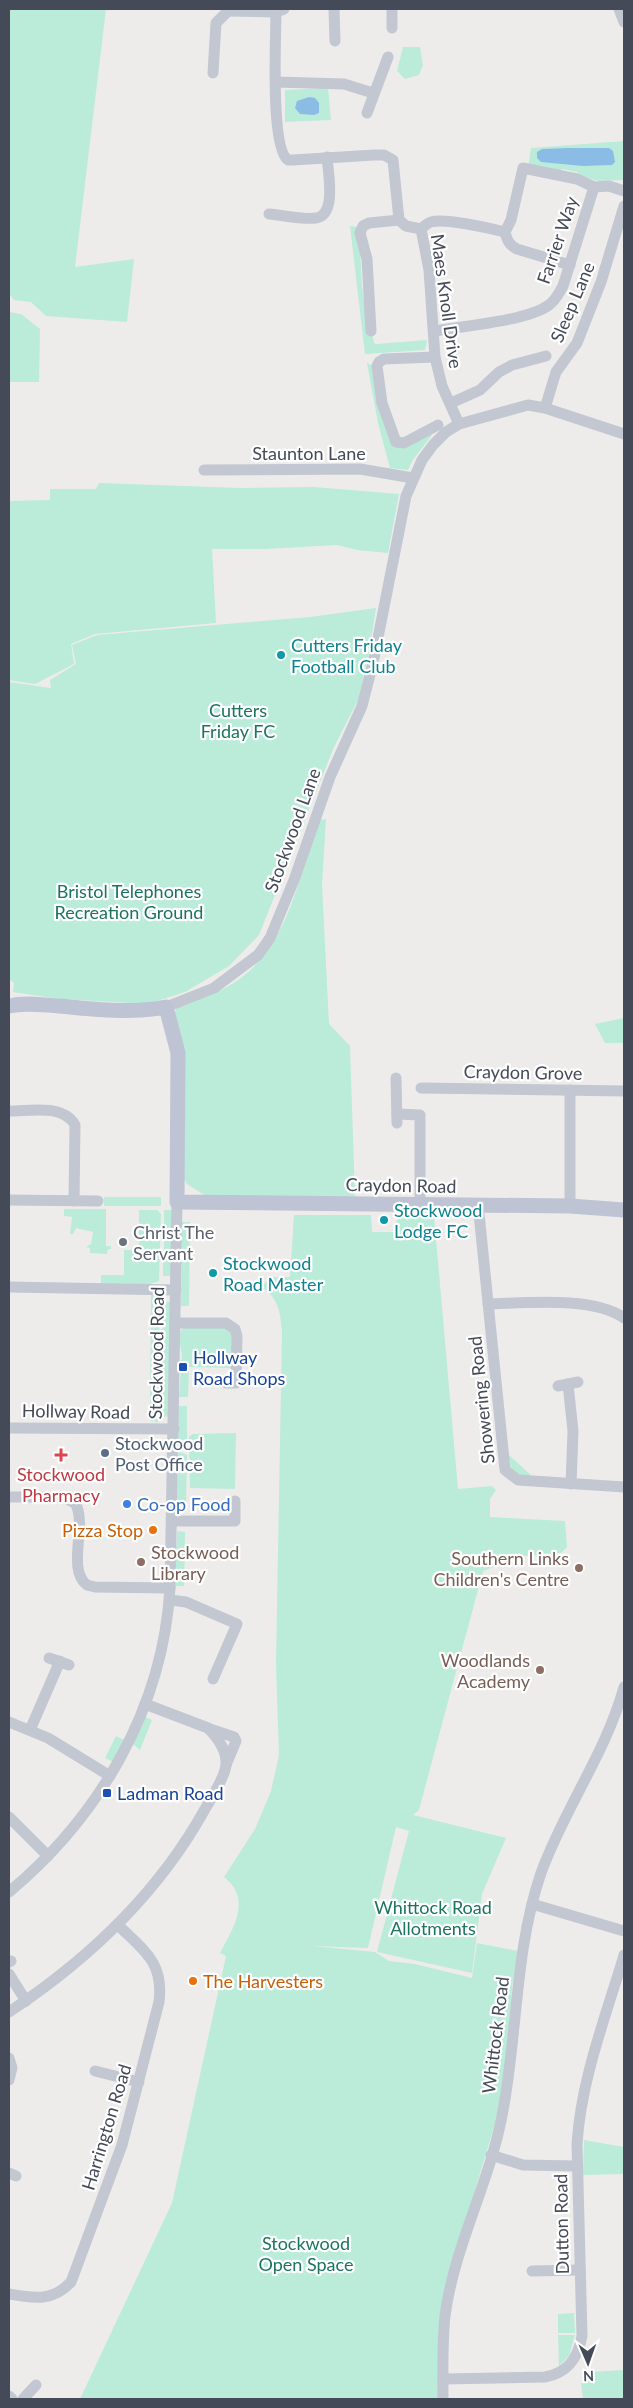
<svg xmlns="http://www.w3.org/2000/svg" width="633" height="2408" viewBox="0 0 633 2408" font-family="Lato,sans-serif">
	<style>
		.green { fill: #bbebd9 }
		.water { fill: #8abce6 }
		.lines { fill: none; stroke-linecap: round; stroke-linejoin: round }
		.street { stroke: #c2c7d2; stroke-width: 11 }
		.secondary { stroke: #bfc4d4; stroke-width: 15 }
		.culture-dot { fill: #0f9aa8; stroke: #fff; stroke-width: 2 }
		.worship-dot { fill: #6b7280; stroke: #fff; stroke-width: 2 }
		.transit-dot { fill: #1a4fb4; stroke: #fff; stroke-width: 2 }
		.service-dot { fill: #5c6f8a; stroke: #fff; stroke-width: 2 }
		.health-dot { fill: #e0444e; stroke: #fff; stroke-width: 2 }
		.shop-dot { fill: #3f7fe0; stroke: #fff; stroke-width: 2 }
		.food-dot { fill: #e8710a; stroke: #fff; stroke-width: 2 }
		.education-dot { fill: #8d6e63; stroke: #fff; stroke-width: 2 }
		.labels { text-anchor: middle; dominant-baseline: central; stroke-width: 4.5; stroke-linejoin: round; paint-order: stroke }
		.street-label { font-size: 18px; fill: #454a58; stroke: #fff }
		.culture-label { font-size: 18px; fill: #0d838f; stroke: #fff; text-anchor: start }
		.park-label { font-size: 18px; fill: #1b745d; stroke: #fff }
		.worship-label { font-size: 18px; fill: #5b616d; stroke: #fff; text-anchor: start }
		.transit-label { font-size: 18px; fill: #164399; stroke: #fff; text-anchor: start }
		.service-label { font-size: 18px; fill: #4e5e75; stroke: #fff; text-anchor: start }
		.health-label { font-size: 18px; fill: #be3a42; stroke: #fff }
		.shop-label { font-size: 18px; fill: #366cbe; stroke: #fff; text-anchor: start }
		.food-label { font-size: 18px; fill: #c56008; stroke: #fff; text-anchor: end }
		.education-label { font-size: 18px; fill: #785e54; stroke: #fff; text-anchor: end }
	</style>
	<rect width="100%" height="100%" fill="#eeeceb"/>
	<g class="green">
		<polygon points="9,9 106,9 75,267 134,259 127,322 46,316 31,302 14,300 9,294"/>
		<polygon points="403,47 420,47 423,65 419,75 405,79 397,71"/>
		<polygon points="328,88 331,120 285,122 285,90"/>
		<polygon points="624,141 624,180 599,181 579,176 577,172 562,169 558,172 528,168 531,148"/>
		<polygon points="350,226 359,227 362,286 368,331 372,332 374,343 376,344 427,340 425,350 365,354"/>
		<polygon points="9,312 21,314 40,329 39,382 9,382"/>
		<polygon points="367,363 373,366 395,445 430,433 432,435 412,461 408,470 390,468 378,423"/>
		<polygon points="99,483 241,488 314,487 399,494 388,553 357,550 337,545 265,549 212,549 216,623 95,634 71,644 74,664 35,684 9,680 9,501 50,500 50,489 96,489"/>
		<polygon points="376,608 369,653 358,700 334,747 259,935 229,966 185,992 148,1004 60,999 13,992 14,983 9,979 9,682 51,688 50,680 76,664 72,645 97,635 310,617"/>
		<path d="M326,819L322,885L329,1024L350,1046L355,1198H209L187,1184L183,1178L174,1017L176,1008C191,1000 208,997 223,989C286,958 298,881 318,820Z"/>
		<polygon points="624,1018 624,1043 605,1043 595,1024"/>
		<rect x="104" y="1197" width="57" height="9"/>
		<polygon points="64,1209 106,1209 106,1246 111,1246 111,1249 108,1249 107,1254 90,1253 90,1248 86,1247 91,1244 93,1232 76,1228 73,1234 70,1234 72,1217 64,1216"/>
		<polygon points="139,1210 157,1210 161,1214 159,1281 150,1284 101,1285 101,1275 124,1275 124,1250 135,1250 135,1247 139,1247"/>
		<polygon points="164,1210 173,1210 172,1250 164,1250"/>
		<path d="M294,1215H371L372,1232H396L397,1216H434L458,1489L492,1486L496,1490L490,1499V1517L565,1521L567,1547L561,1553L524,1556L483,1571L419,1810L413,1815L506,1838L482,1894L472,1973L377,1952L409,1831L396,1827L368,1948L312,1946L375,1952L389,1961L415,1964L472,1978L477,1943L518,1951L512,1987L507,2056L499,2110L443,2297L438,2399H80L172,2203L226,1956L220,1953C234,1927 252,1899 224,1877L255,1829L271,1791L279,1755L276,1664L282,1331C280,1312 279,1299 262,1287L270,1277H290Z"/>
		<polygon points="182,1222 190,1222 189,1306 181,1306"/>
		<rect x="163" y="1253" width="9" height="23"/>
		<polygon points="151,1295 160,1296 158,1422 150,1421"/>
		<polygon points="163,1302 171,1302 169,1417 161,1416"/>
		<polygon points="186,1326 225,1327 234,1334 234,1368 189,1367 188,1397 179,1397 182,1355 179,1339 181,1330"/>
		<polygon points="178,1406 187,1406 187,1442 183,1445 178,1445"/>
		<polygon points="236,1433 235,1489 190,1488 189,1437 193,1434"/>
		<polygon points="181,1452 187,1455 186,1506 177,1506 178,1453"/>
		<polygon points="508,1454 532,1476 520,1475 511,1469"/>
		<polygon points="177,1531 185,1532 184,1586 175,1586"/>
		<polygon points="145,1717 152,1720 140,1750 133,1744"/>
		<polygon points="116,1736 124,1740 113,1762 105,1758"/>
		<polygon points="584,2140 624,2147 624,2194 624,2174 583,2175"/>
		<polygon points="574,2313 575,2333 558,2333 558,2314"/>
		<polygon points="558,2335 575,2335 569,2356 559,2366"/>
		<polygon points="624,2370 624,2399 583,2399 581,2383 589,2381 589,2372"/>
	</g>
	<g class="water">
		<polygon points="309,97 315,98 319,103 319,113 314,115 300,114 295,108 297,101"/>
		<polygon points="568,148 609,148 613,151 615,162 612,165 583,166 541,162 537,158 537,152 542,149"/>
	</g>
	<g class="lines">
		<g class="street">
			<path d="M284,9L276,12C276,36 270,148 288,160H293L374,155H384L393,160L399,220L406,226L421,229L429,270L435,357L442,386L459,424"/>
			<polyline points="334,9 335,41"/>
			<polyline points="619,9 624,22"/>
			<polyline points="228,11 276,12"/>
			<polyline points="392,28 392,9"/>
			<polyline points="213,73 216,23 228,11 227,9"/>
			<polyline points="276,82 344,84 373,93"/>
			<polyline points="367,113 388,57"/>
			<path d="M269,214C283,215 301,220 316,218C337,215 328,172 327,157"/>
			<path d="M421,229C424,227 427,223 431,222C445,218 489,228 505,232"/>
			<path d="M570,265L517,249C509,245 507,240 505,232L511,220L523,168L577,179L594,187"/>
			<polyline points="371,331 367,259 360,233 363,226 369,223 399,220"/>
			<path d="M434,331C464,326 527,321 549,305C556,300 559,293 563,286L594,187L609,186L624,191"/>
			<polyline points="435,357 384,359 379,362 377,366 382,403 396,442 404,443 438,425"/>
			<polyline points="451,403 480,390 499,372 512,365 546,356"/>
			<polyline points="545,408 556,372 577,343 601,282 624,206"/>
			<polyline points="204,470 360,469 413,478"/>
			<polyline points="166,1007 214,988 258,955 270,938 294,880 330,777 362,706 373,663 406,496 422,460 433,445 446,432 459,424 528,405 545,408 624,434"/>
			<polyline points="396,1078 397,1123"/>
			<polyline points="421,1088 624,1091"/>
			<path d="M9,1111C31,1111 63,1104 75,1125L74,1201"/>
			<polyline points="397,1114 420,1115 420,1204"/>
			<polyline points="9,1200 98,1201"/>
			<polyline points="478,1204 505,1470 518,1480 624,1487"/>
			<polyline points="570,1206 570,1090"/>
			<polyline points="9,1287 176,1290"/>
			<path d="M488,1304C525,1303 594,1296 624,1318"/>
			<polyline points="175,1323 226,1323 235,1329 237,1336 236,1383 226,1383"/>
			<polyline points="568,1384 573,1431 571,1484"/>
			<polyline points="558,1386 578,1382"/>
			<polyline points="9,1428 174,1429"/>
			<path d="M9,1497H63L75,1503C88,1524 66,1569 87,1585L95,1587L170,1588"/>
			<polyline points="173,1521 235,1521 235,1501"/>
			<polyline points="170,1600 186,1602 237,1624 213,1679"/>
			<polyline points="49,1658 69,1665"/>
			<polyline points="9,1722 48,1738 110,1776"/>
			<polyline points="210,1729 234,1737 236,1741 226,1765"/>
			<polyline points="30,1730 60,1661"/>
			<polyline points="9,1817 48,1856"/>
			<path d="M9,1892C100,1816 163,1708 170,1588L177,1202"/>
			<polyline points="532,1904 624,1931"/>
			<polyline points="9,1962 11,1961"/>
			<polyline points="9,1974 26,2001"/>
			<path d="M9,2012C89,1959 158,1894 205,1809C211,1799 225,1777 226,1765C227,1751 217,1737 208,1728L145,1704"/>
			<polyline points="9,2058 12,2068 9,2080"/>
			<polyline points="95,2071 139,2082"/>
			<polyline points="491,2155 523,2165 577,2166"/>
			<polyline points="9,2173 16,2176"/>
			<polyline points="532,2271 580,2270"/>
			<path d="M9,2294C33,2298 53,2302 71,2282L122,2145L159,2002C164,1962 144,1951 118,1925"/>
			<path d="M443,2379L545,2377C568,2373 578,2358 582,2336L577,2144C581,2079 606,2016 624,1955"/>
			<polyline points="9,2396 12,2399"/>
			<polyline points="23,2399 36,2385"/>
			<path d="M443,2399C443,2372 442,2344 445,2316C454,2247 489,2184 502,2116C518,2035 514,1952 541,1873C564,1809 606,1753 624,1687"/>
		</g>
		<path class="secondary" d="M9,1006C25,1002 42,1005 59,1006C95,1009 130,1014 166,1007L178,1053L177,1202L570,1206L624,1210"/>
	</g>
	<g class="culture-dot">
		<circle cx="281" cy="655" r="5"/>
		<circle cx="384" cy="1220" r="5"/>
		<circle cx="213" cy="1273" r="5"/>
	</g>
	<circle class="worship-dot" cx="123" cy="1242" r="5"/>
	<g class="transit-dot">
		<rect x="178" y="1362" width="10" height="10" rx="2.5"/>
		<rect x="102" y="1788" width="10" height="10" rx="2.5"/>
	</g>
	<circle class="service-dot" cx="105" cy="1453" r="5"/>
	<path class="health-dot" d="M58.5 1447.5h5v5h5v5h-5v5h-5v-5h-5v-5h5z"/>
	<circle class="shop-dot" cx="127" cy="1504" r="5"/>
	<g class="food-dot">
		<circle cx="153" cy="1530" r="5"/>
		<circle cx="193" cy="1981" r="5"/>
	</g>
	<g class="education-dot">
		<circle cx="141" cy="1562" r="5"/>
		<circle cx="579" cy="1568" r="5"/>
		<circle cx="540" cy="1670" r="5"/>
	</g>
	<g class="labels">
		<g class="street-label">
			<text transform="translate(557 240) rotate(-71)">Farrier Way</text>
			<text transform="translate(447 301) rotate(82)">Maes Knoll Drive</text>
			<text transform="translate(572 302) rotate(-67)">Sleep Lane</text>
			<text x="309" y="453">Staunton Lane</text>
			<text transform="translate(292 830) rotate(-70)">Stockwood Lane</text>
			<text transform="translate(523 1072) rotate(1)">Craydon Grove</text>
			<text transform="translate(401 1185) rotate(1)">Craydon Road</text>
			<text transform="translate(156 1353) rotate(-89)">Stockwood Road</text>
			<text transform="translate(481 1400) rotate(-96)">Showering Road</text>
			<text transform="translate(76 1411) rotate(1)">Hollway Road</text>
			<text transform="translate(495 2035) rotate(-83)">Whittock Road</text>
			<text transform="translate(106 2127) rotate(-73)">Harrington Road</text>
			<text transform="translate(561 2224) rotate(-91)">Dutton Road</text>
		</g>
		<g class="culture-label">
			<text x="291" y="645">Cutters Friday<tspan x="291" dy="21">Football Club</tspan></text>
			<text x="394" y="1210">Stockwood<tspan x="394" dy="21">Lodge FC</tspan></text>
			<text x="223" y="1263">Stockwood<tspan x="223" dy="21">Road Master</tspan></text>
		</g>
		<g class="park-label">
			<text x="238" y="710">Cutters<tspan x="238" dy="21">Friday FC</tspan></text>
			<text x="129" y="891">Bristol Telephones<tspan x="129" dy="21">Recreation Ground</tspan></text>
			<text x="433" y="1907">Whittock Road<tspan x="433" dy="21">Allotments</tspan></text>
			<text x="306" y="2243">Stockwood<tspan x="306" dy="21">Open Space</tspan></text>
		</g>
		<g class="worship-label">
			<text x="133" y="1232">Christ The<tspan x="133" dy="21">Servant</tspan></text>
		</g>
		<g class="transit-label">
			<text x="193" y="1357">Hollway<tspan x="193" dy="21">Road Shops</tspan></text>
			<text x="117" y="1793">Ladman Road</text>
		</g>
		<g class="service-label">
			<text x="115" y="1443">Stockwood<tspan x="115" dy="21">Post Office</tspan></text>
		</g>
		<g class="health-label">
			<text x="61" y="1474">Stockwood<tspan x="61" dy="21">Pharmacy</tspan></text>
		</g>
		<g class="shop-label">
			<text x="137" y="1504">Co-op Food</text>
		</g>
		<g class="food-label">
			<text x="143" y="1530">Pizza Stop</text>
			<text x="203" y="1981" text-anchor="start">The Harvesters</text>
		</g>
		<g class="education-label">
			<text x="151" y="1552" text-anchor="start">Stockwood<tspan x="151" dy="21">Library</tspan></text>
			<text x="569" y="1558">Southern Links<tspan x="569" dy="21">Children's Centre</tspan></text>
			<text x="530" y="1660">Woodlands<tspan x="530" dy="21">Academy</tspan></text>
		</g>
	</g>
	<rect width="633" height="2408" fill="none" stroke="#454a58" stroke-width="20"/>
	<g transform="translate(588 2363) rotate(178)" stroke="#ffffff" stroke-width="4" paint-order="stroke">
	<path d="M0-4L9 19L0 12L-9 19Z" fill="#454a58"/>
	<text y="-8" font-size="14" font-weight="bold" text-anchor="middle" fill="#454a58">N</text>
	</g>
</svg>
